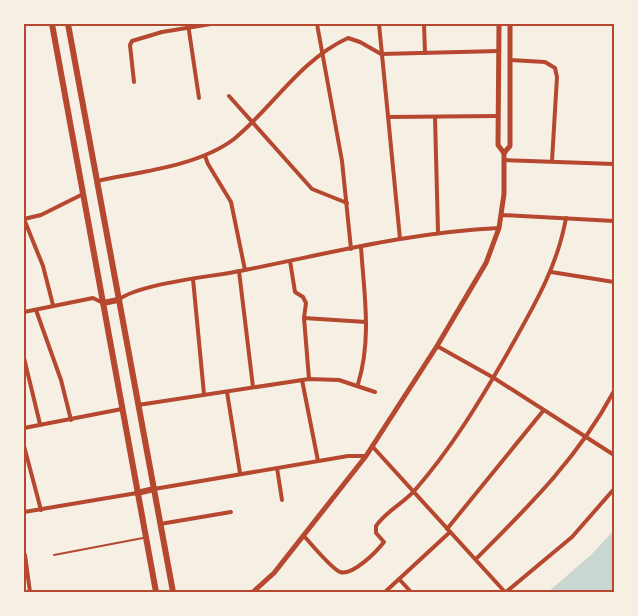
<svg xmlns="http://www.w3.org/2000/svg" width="638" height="616" viewBox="0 0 638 616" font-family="Cabin,sans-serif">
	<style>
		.water { fill: #c9d6d2 }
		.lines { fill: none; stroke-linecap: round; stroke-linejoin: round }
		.service { stroke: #b5482f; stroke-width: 2 }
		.minor { stroke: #b5482f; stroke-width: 4 }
		.tertiary { stroke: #b5482f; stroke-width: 5 }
		.trunk { stroke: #b5482f; stroke-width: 6 }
		.neatline { fill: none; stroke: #b5482f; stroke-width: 2 }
	</style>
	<rect width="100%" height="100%" fill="#f6efe4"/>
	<polygon class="water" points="614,530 614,592 548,592 591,555"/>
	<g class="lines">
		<polyline class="service" points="54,555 143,538"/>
		<g class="minor">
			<polyline points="188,24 199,98"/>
			<polyline points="317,24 342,161 351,249"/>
			<polyline points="379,24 400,239"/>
			<polyline points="424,24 425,53"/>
			<polyline points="510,60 545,62 555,68 557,77 552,161"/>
			<polyline points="134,82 130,45 132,41 162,32 211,24"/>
			<polyline points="229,96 312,189 347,203"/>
			<polyline points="388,117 498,116"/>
			<polyline points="435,117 438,232"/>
			<polyline points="205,156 208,164 231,202 245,270"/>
			<polyline points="504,160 614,164"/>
			<path d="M97,181C139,172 199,166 234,139C273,107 300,60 348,38L360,42L381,54L499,51"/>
			<polyline points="501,215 614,221"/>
			<polyline points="24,219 43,266 53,305"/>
			<polyline points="24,219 41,215 83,194"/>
			<polyline points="290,261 295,292 303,297 306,303 304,318 309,379"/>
			<polyline points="239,271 253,387"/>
			<polyline points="551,272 614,282"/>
			<polyline points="193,279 204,394"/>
			<path d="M118,300C141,283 210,277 240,271C326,254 411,232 499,228"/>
			<polyline points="36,310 61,380 71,420"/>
			<polyline points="24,312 93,298 103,303"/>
			<polyline points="304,318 366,322"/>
			<polyline points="437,346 494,378 614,455"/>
			<polyline points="24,358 40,424"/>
			<polyline points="302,380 318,461"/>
			<path d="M358,384C372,339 364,293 361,247"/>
			<polyline points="227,392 240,473"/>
			<polyline points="138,405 309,379 339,380 375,392"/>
			<polyline points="24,428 122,409"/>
			<polyline points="24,446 41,510"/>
			<polyline points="372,446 505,592"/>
			<polyline points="277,468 282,500"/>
			<polyline points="154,489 348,456 366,456"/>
			<polyline points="24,512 137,493"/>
			<polyline points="160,524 231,512"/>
			<polyline points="447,529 543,411"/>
			<path d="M304,536C311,544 332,569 340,572C353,576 377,551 384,542L376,533V526C386,511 404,503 415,490C451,449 480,401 507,354C532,309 557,269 566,218"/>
			<polyline points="25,555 30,592"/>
			<path d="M476,559C529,506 578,458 614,391"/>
			<polyline points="399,579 411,592"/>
			<polyline points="385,592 450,532"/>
			<polyline points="506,592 572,537 614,489"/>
		</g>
		<g class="tertiary">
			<polyline points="499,24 498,145 504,153"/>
			<polyline points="504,153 510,146 510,24"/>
			<polyline points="253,592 274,573 366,456 437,346 486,263 499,228 504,194 504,153"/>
		</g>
		<g class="trunk">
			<polyline points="52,24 156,592"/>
			<polyline points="68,24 173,592"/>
			<polyline points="103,303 118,300"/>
			<polyline points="137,493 154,489"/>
		</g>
	</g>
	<rect width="638" height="616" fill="none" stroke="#f6efe4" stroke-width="50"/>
	<rect x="25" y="25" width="588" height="566" class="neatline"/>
</svg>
